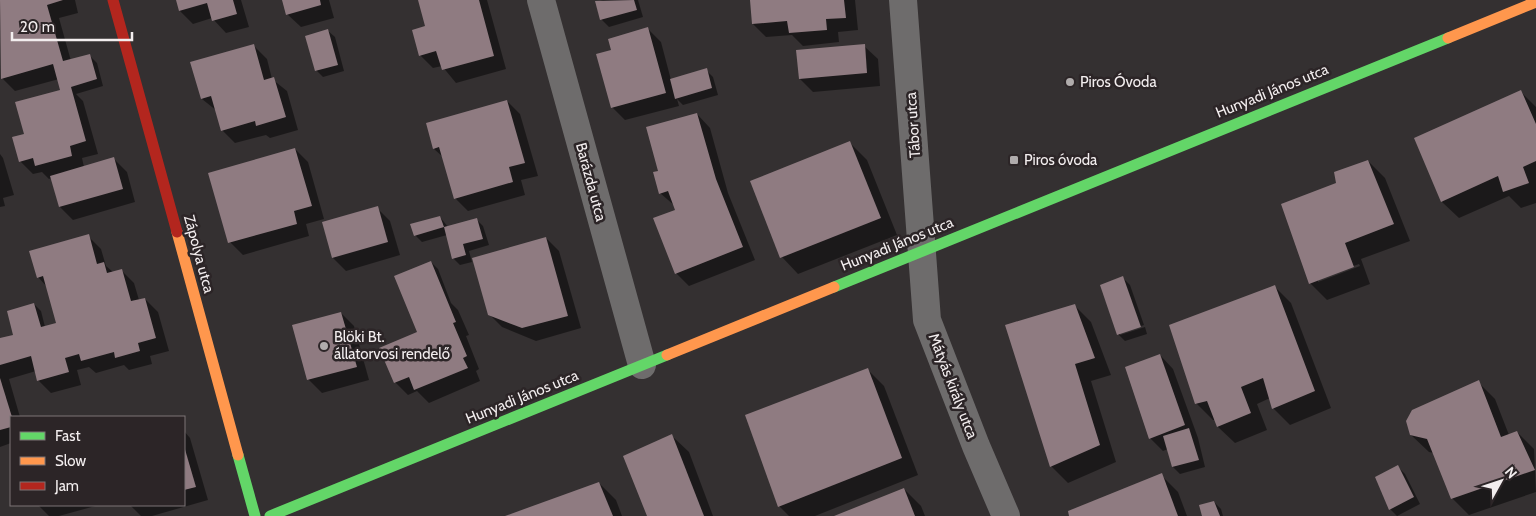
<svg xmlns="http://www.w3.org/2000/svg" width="1536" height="516" viewBox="0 0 1536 516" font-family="Cabin,sans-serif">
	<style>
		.shadow { fill: #0007; fill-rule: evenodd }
		.building { fill: #8f7b81 }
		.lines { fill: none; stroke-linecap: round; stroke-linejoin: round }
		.street { stroke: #6e6c6c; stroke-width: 28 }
		.fast { stroke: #63d668; stroke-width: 11 }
		.slow { stroke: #ff974d; stroke-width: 11 }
		.jam { stroke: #b3261e; stroke-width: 11 }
		.poi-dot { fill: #b0acac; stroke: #2c2527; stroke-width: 2 }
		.labels { text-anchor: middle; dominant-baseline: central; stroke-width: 5; stroke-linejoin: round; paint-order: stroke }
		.poi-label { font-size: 15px; fill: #f3eeef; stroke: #2c2527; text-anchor: start }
		.street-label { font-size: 15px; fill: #f3eeef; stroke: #2c2527 }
	</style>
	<rect width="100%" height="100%" fill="#343031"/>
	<g class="shadow">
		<polygon points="0,0 75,0 78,13 59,18 71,61 90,56 97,63 103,86 76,94 83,101 98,154 82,158 84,167 114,159 127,172 135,202 73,220 60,207 52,178 49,179 42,172 33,174 20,161 26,135 62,91 59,79 15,91 2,78"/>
		<polygon points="177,0 241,0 249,27 226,33 212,18 193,24 180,11"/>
		<polygon points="284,0 329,0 334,18 301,27 287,14"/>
		<polygon points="419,0 487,0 506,69 456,83 442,66 433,68 420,55 426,27"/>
		<polygon points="603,0 638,0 643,17 609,27 602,20 597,2"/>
		<polygon points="751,0 855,0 858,30 838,32 839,42 803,46 792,35 766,37 753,24"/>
		<polygon points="648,29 661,42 671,80 706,70 713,77 718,95 683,105 677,99 679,106 625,120 612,107 613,50"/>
		<polygon points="327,30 335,37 344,71 323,77 316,70"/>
		<polygon points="254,46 267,59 272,79 287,91 298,130 270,138 266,135 235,143 222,130 217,111 202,99"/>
		<polygon points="864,46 878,59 880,86 813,92 800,79"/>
		<polygon points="1521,92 1536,107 1536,203 1521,208 1509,196 1459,218 1442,202"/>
		<polygon points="507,101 520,114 538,176 521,180 525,195 468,211 455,198 443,157 434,149"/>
		<polygon points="697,114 710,128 728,193 755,260 689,286 676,273 677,210 675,206 660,193 660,171"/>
		<polygon points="850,143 867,160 897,235 798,274 782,257"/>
		<polygon points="295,149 308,162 324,219 306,224 309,236 243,255 230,242"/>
		<polygon points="0,154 3,158 14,195 3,198 5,206 0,207"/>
		<path d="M1368,161L1385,178L1410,241L1361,259L1370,284L1327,300L1310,283L1337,184ZM1359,264L1360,266L1318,282V279Z"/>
		<polygon points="377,208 390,221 400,255 346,271 333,258 324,223"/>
		<polygon points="440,217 448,227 476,219 483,226 489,245 469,251 472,262 460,265 453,258 447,235 422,242 415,235"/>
		<polygon points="88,236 101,249 106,266 113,272 121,270 134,283 139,300 145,299 158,312 169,351 150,356 152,364 129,370 124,365 96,373 89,367 77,370 81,385 51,393 38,380 36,371 9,379 20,417 11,417 11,443 0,447 0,340 16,335 34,304 41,311 45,327 58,323 47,287 38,277"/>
		<polygon points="546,238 559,251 581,328 536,341 502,327 489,314"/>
		<polygon points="431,262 438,269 451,303 458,310 469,335 466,336 479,369 476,371 480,381 429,403 417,391 408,395 395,382 418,333"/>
		<polygon points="1123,278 1130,285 1144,325 1120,333 1120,335 1145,327 1147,334 1125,341 1118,334"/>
		<polygon points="1274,286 1291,303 1331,408 1290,425 1274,409 1270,398 1257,404 1267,430 1235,443 1218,427 1216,420 1213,420 1196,403"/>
		<polygon points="1074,305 1091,322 1111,375 1091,381 1116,462 1068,483 1051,466"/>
		<polygon points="341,313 354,326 369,380 322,393 309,380 294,326"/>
		<polygon points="1160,355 1173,369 1198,438 1205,467 1180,474 1173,467 1168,449 1163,451 1150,438"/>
		<polygon points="867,369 884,386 918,475 815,516 789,516 779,506"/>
		<polygon points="1478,382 1495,399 1509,435 1517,432 1534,449 1536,492 1469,515 1452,498 1434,453 1429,452 1411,435"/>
		<polygon points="184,431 190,438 208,500 152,516 141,516 130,505 184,505"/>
		<polygon points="672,436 689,452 713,516 649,516"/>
		<polygon points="1398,467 1405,474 1420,504 1397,516 1390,509"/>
		<polygon points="1161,475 1178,492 1187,516 1071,516"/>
		<polygon points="599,483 616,500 622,516 508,516"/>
		<polygon points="904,489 921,506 925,516 837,516"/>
		<polygon points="1214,502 1221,509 1223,516 1204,516"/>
		<polygon points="38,505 99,505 59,516 49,516"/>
	</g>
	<g class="building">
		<polygon points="0,0 63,0 47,5 63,61 90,54 97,79 71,87 86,141 70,146 72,156 35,166 33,158 19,162 12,137 24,134 15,102 60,90 53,64 1,79"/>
		<polygon points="176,0 233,0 237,14 212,21 207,3 179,11"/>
		<polygon points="282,0 320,0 321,5 286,15"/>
		<polygon points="418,0 479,0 494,56 442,70 436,51 419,56 412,30 425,26"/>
		<polygon points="634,0 637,10 600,20 595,1"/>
		<polygon points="750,0 844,0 846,18 826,19 827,30 789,33 787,21 752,24"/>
		<polygon points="648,27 666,93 611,108 596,54 611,50 608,39"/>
		<polygon points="328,29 338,65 315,71 305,36"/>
		<polygon points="254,44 264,80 274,77 286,117 256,126 255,121 221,131 211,96 201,99 190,62"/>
		<polygon points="865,44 867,73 799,79 796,50"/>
		<polygon points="707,68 712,88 675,99 670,79"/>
		<polygon points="1521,90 1536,124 1536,161 1523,167 1529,183 1503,192 1498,176 1441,202 1414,138"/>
		<polygon points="507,100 525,163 509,167 513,182 454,199 439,147 433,149 426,123"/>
		<polygon points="697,113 716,179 743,247 675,274 653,218 675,210 668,191 659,194 653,172 658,171 646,127"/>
		<polygon points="850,141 881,218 780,258 750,181"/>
		<polygon points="295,148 312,206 294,211 297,224 228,243 208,173"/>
		<polygon points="114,157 123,189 59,207 50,176"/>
		<polygon points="1368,160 1394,224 1345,243 1354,267 1309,284 1281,204 1336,183 1334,172"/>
		<polygon points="378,206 388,242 332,258 322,222"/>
		<polygon points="440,216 444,227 414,236 410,224"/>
		<polygon points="477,218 483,239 463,244 466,255 452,259 444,227"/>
		<polygon points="89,234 97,264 104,262 107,273 122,269 131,301 145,298 156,338 138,343 140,351 115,358 114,352 81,361 79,354 65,358 69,372 37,381 31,356 0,365 0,338 13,335 7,311 34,303 41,327 56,323 43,276 37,278 29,251"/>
		<polygon points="546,237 568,316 522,328 488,315 472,258"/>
		<polygon points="431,261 456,322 453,323 467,356 463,358 468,368 414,390 409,377 394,383 379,348 417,332 394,276"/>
		<polygon points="1123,276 1141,327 1117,335 1100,285"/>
		<polygon points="1275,285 1315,391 1272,409 1263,378 1241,387 1251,413 1217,427 1207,401 1195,404 1169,325"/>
		<polygon points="1075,304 1095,358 1075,364 1100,445 1050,467 1005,325"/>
		<polygon points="341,312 357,367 307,380 292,325"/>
		<polygon points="1160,354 1185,425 1149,439 1125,367"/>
		<polygon points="868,368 902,458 778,507 745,415"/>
		<polygon points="0,378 12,417 11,427 0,430"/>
		<polygon points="1479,380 1501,437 1517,431 1535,470 1451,499 1427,439 1410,435 1406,421 1412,410"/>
		<polygon points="1189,428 1199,460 1172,467 1163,436"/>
		<polygon points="672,434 704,516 647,516 623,456"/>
		<polygon points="184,446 196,487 184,490"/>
		<polygon points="1398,465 1414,497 1389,510 1375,477"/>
		<polygon points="1162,473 1178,516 1069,516 1068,511"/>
		<polygon points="599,482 613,516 505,516"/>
		<polygon points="904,488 915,516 834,516"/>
		<polygon points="1214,501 1220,516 1202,516 1199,505"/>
	</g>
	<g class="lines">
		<g class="street">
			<polyline points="541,0 642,365"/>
			<polyline points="903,0 927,320 976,446 1006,516"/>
		</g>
		<g class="fast">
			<polyline points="834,287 1448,38"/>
			<polyline points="238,455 255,516"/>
			<polyline points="270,516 667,355"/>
		</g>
		<g class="slow">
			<polyline points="1448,38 1536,2"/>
			<polyline points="177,232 238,455"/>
			<polyline points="667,355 834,287"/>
		</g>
		<polyline class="jam" points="113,0 177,232"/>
	</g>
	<g class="poi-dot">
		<circle cx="1070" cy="82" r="5"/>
		<rect x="1009" y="155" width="10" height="10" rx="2.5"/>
		<circle cx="324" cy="346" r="5"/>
	</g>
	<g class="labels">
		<g class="poi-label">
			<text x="1080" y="82">Piros Óvoda</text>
			<text x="1024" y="160">Piros óvoda</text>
			<text x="334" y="337">Blöki Bt.<tspan x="334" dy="17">állatorvosi rendelő</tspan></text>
		</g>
		<g class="street-label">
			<text transform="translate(1272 91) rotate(-22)">Hunyadi János utca</text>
			<text transform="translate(913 125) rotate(-94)">Tábor utca</text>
			<text transform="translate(591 182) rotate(75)">Barázda utca</text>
			<text transform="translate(897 244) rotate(-22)">Hunyadi János utca</text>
			<text transform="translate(199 254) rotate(75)">Zápolya utca</text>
			<text transform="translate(953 386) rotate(69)">Mátyás király utca</text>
			<text transform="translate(522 397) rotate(-22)">Hunyadi János utca</text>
		</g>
	</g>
	<rect x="10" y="416" width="175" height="90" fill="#2c2527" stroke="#7c7577"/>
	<rect x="20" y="432" width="25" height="8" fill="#63d668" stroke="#7c7577"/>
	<text x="55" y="441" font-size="15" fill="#f3eeef">Fast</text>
	<rect x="20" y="457" width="25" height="8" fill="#ff974d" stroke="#7c7577"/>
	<text x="55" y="466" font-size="15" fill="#f3eeef">Slow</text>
	<rect x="20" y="482" width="25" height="8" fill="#b3261e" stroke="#7c7577"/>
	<text x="55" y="491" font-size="15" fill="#f3eeef">Jam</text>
	<g transform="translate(1501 481) rotate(50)" stroke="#2c2527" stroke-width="4" paint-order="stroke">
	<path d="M0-4L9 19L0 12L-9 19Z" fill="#f3eeef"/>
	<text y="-8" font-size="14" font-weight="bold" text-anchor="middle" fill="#f3eeef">N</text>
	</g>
	<path d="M12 32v8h120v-8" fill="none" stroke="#f3eeef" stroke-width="2.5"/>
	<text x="20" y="32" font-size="15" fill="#f3eeef" stroke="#2c2527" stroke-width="4" paint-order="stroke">20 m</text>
</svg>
